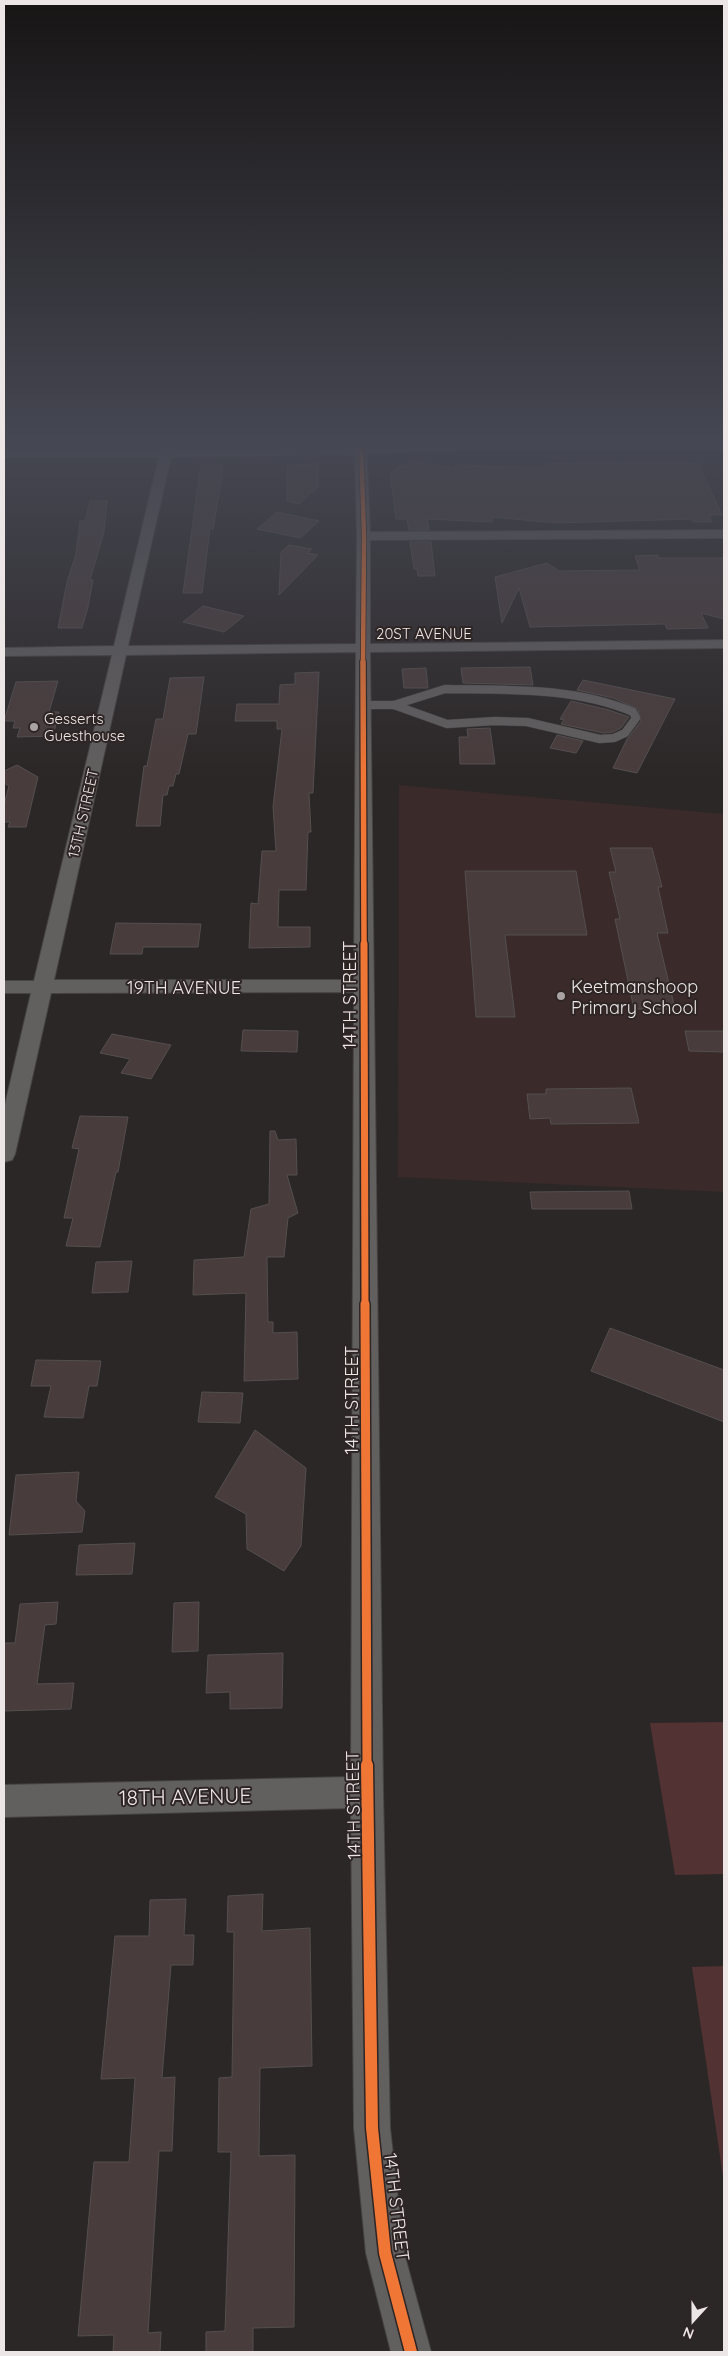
<svg xmlns="http://www.w3.org/2000/svg" width="728" height="2356" viewBox="0 0 728 2356" font-family="Quicksand,sans-serif">
	<style>
		.built { fill: #3a2a2a }
		.green { fill: #523232 }
		.building { fill: #493c3c; stroke: #544f4f }
		.lines { fill: none; stroke-linecap: round; stroke-linejoin: round }
		.lane-casing { stroke: #474444; stroke-width: 9 }
		.street-casing { stroke: #474444; stroke-width: 2 }
		.lane { stroke: #625f5f; stroke-width: 8 }
		.street { fill: #625f5f; fill-rule: evenodd }
		.cycleway-far4-casing { stroke: #2e2525; stroke-width: 6 }
		.cycleway-far3-casing { stroke: #2e2525; stroke-width: 8 }
		.cycleway-far2-casing { stroke: #2e2525; stroke-width: 10 }
		.cycleway-far1-casing { stroke: #2e2525; stroke-width: 12 }
		.cycleway-casing { stroke: #2e2525; stroke-width: 15 }
		.cycleway-far4 { stroke: #f07635; stroke-width: 4.5 }
		.cycleway-far3 { stroke: #f07635; stroke-width: 5.5 }
		.cycleway-far2 { stroke: #f07635; stroke-width: 7 }
		.cycleway-far1 { stroke: #f07635; stroke-width: 9 }
		.cycleway { stroke: #f07635; stroke-width: 12 }
		.poi-dot { fill: #a9a3a3; stroke: #2e2525; stroke-width: 2 }
		.labels { text-anchor: middle; dominant-baseline: central; stroke-width: 4; stroke-linejoin: round; paint-order: stroke }
		.far-street-label { font-size: 15px; fill: #ede6e6; stroke: #2e2525 }
		.far-poi-label { font-size: 15px; fill: #ede6e6; stroke: #2e2525; text-anchor: start }
		.poi-label { font-size: 18px; fill: #ede6e6; stroke: #2e2525; text-anchor: start }
		.street-label { font-size: 18px; fill: #ede6e6; stroke: #2e2525 }
		.near-street-label { font-size: 21px; fill: #ede6e6; stroke: #2e2525 }
	</style>
	<rect width="100%" height="100%" fill="#2c2727"/>
	<polygon class="built" points="399,785 724,814 724,1192 398,1177"/>
	<g class="green">
		<polygon points="724,1722 724,1874 675,1875 650,1723"/>
		<polygon points="724,1966 724,2183 692,1967"/>
	</g>
	<g class="building">
		<polygon points="410,461 456,469 455,465 546,468 545,464 602,462 698,463 722,515 709,515 712,522 693,522 691,519 556,523 492,517 492,522 427,519 429,530 409,530 407,519 396,519 392,487 391,487 391,474 399,466 404,467"/>
		<polygon points="201,464 222,464 222,477 213,529 210,529 202,593 183,593"/>
		<polygon points="318,464 319,486 299,504 287,501 287,465"/>
		<polygon points="90,501 107,501 104,532 90,580 93,580 88,607 82,628 58,628 67,582 76,554 80,521 85,521"/>
		<polygon points="277,512 319,521 300,538 257,529"/>
		<polygon points="410,542 431,542 435,576 418,576 417,569 414,569"/>
		<polygon points="289,545 312,549 308,553 318,555 279,595 281,552"/>
		<polygon points="658,555 659,558 724,558 724,619 701,613 708,628 667,629 665,624 530,627 519,588 502,623 495,577 547,563 559,571 640,570 635,556"/>
		<polygon points="203,606 244,616 224,632 183,622"/>
		<polygon points="530,667 533,685 463,683 461,668"/>
		<polygon points="426,668 428,688 404,688 402,669"/>
		<polygon points="319,672 313,793 309,793 311,832 308,832 306,890 279,890 278,927 310,927 310,947 249,948 251,903 258,904 262,851 276,851 273,807 282,729 277,729 277,721 235,721 237,704 279,704 280,685 295,684 295,673"/>
		<polygon points="204,677 196,734 188,734 179,774 176,774 173,786 169,786 167,795 163,795 160,826 136,826 144,766 147,766 156,719 163,719 170,678"/>
		<polygon points="583,680 675,699 637,773 613,768 627,739 641,721 638,709 613,698 577,690"/>
		<polygon points="58,681 49,712 59,712 53,736 17,737 20,728 13,728 15,721 4,721 16,682"/>
		<polygon points="571,701 609,710 629,717 621,728 613,732 603,733 561,724 564,720 560,719"/>
		<polygon points="490,728 495,764 460,764 459,737 468,737 467,729"/>
		<polygon points="557,735 583,741 576,753 550,748"/>
		<polygon points="17,765 38,777 26,827 8,827 10,822 4,822 4,805 9,786 4,783 4,771"/>
		<polygon points="610,848 652,848 662,887 658,887 668,933 657,933 675,1009 634,1009 615,919 620,919 609,872 616,872"/>
		<polygon points="465,871 576,871 587,935 505,935 515,1017 476,1017"/>
		<polygon points="116,923 201,924 198,947 143,947 142,954 110,954"/>
		<polygon points="243,1030 298,1031 297,1052 241,1051"/>
		<polygon points="685,1031 724,1031 724,1052 689,1051"/>
		<polygon points="112,1034 171,1045 151,1079 121,1073 130,1059 100,1053"/>
		<polygon points="631,1088 639,1123 551,1124 550,1118 530,1119 527,1094 546,1094 546,1089"/>
		<polygon points="80,1116 128,1117 118,1172 116,1172 100,1247 66,1246 73,1218 64,1218 79,1149 72,1148"/>
		<polygon points="270,1131 275,1131 278,1140 296,1139 297,1175 287,1175 298,1213 288,1218 284,1257 267,1257 268,1322 273,1322 273,1333 297,1332 298,1379 244,1381 246,1293 193,1295 194,1260 244,1257 251,1209 269,1204"/>
		<polygon points="629,1191 632,1209 532,1209 530,1192"/>
		<polygon points="132,1261 128,1292 92,1293 96,1262"/>
		<polygon points="610,1328 724,1370 724,1422 591,1371"/>
		<polygon points="36,1360 101,1361 97,1386 89,1386 83,1418 44,1417 51,1386 31,1386"/>
		<polygon points="202,1392 243,1393 240,1423 198,1422"/>
		<polygon points="255,1430 306,1468 301,1546 284,1571 247,1549 246,1514 215,1497"/>
		<polygon points="79,1472 76,1501 85,1511 82,1532 9,1535 16,1475"/>
		<polygon points="135,1543 132,1574 76,1575 79,1545"/>
		<polygon points="58,1602 56,1624 45,1625 37,1684 74,1683 71,1709 4,1711 4,1643 15,1643 20,1604"/>
		<polygon points="199,1602 198,1651 172,1652 174,1603"/>
		<polygon points="283,1653 282,1708 230,1709 230,1692 206,1693 208,1655"/>
		<polygon points="263,1894 262,1931 310,1928 312,2066 260,2068 259,2156 295,2155 294,2327 253,2328 253,2352 206,2352 206,2332 225,2331 231,2152 218,2152 219,2078 232,2077 234,1932 227,1932 228,1896"/>
		<polygon points="186,1899 184,1935 194,1935 193,1965 171,1965 162,2078 175,2077 172,2151 159,2151 148,2333 161,2332 160,2352 113,2352 114,2335 78,2336 94,2162 129,2162 135,2078 101,2079 115,1936 149,1936 150,1900"/>
	</g>
	<g class="lines">
		<defs>
			<g id="lane">
				<path d="M445,689C508,690 574,687 633,712L636,718L625,733L614,738L600,739L527,722L495,721L447,724L394,705Z"/>
				<polyline points="363,705 394,705"/>
			</g>
			<path id="street" d="M162,443H174L172,449H337L355,448V443H367V447L442,443H724V450L482,449L367,454L370,532L724,530V538L370,540V644L724,640V648L370,652L383,1792L390,2128L404,2253L431,2352H391L366,2253L354,2128L351,1808L4,1817V1785L351,1777L354,992L51,993L15,1154L12,1160L4,1162V1109L31,993H4V981H34L112,655L4,656V648L114,646L159,457H4V450L161,449ZM355,455L357,536L356,644L128,646L171,457ZM356,652L354,980H54L126,655Z"/>
		</defs>
		<use href="#lane" class="lane-casing"/>
		<use href="#street" class="street-casing"/>
		<use href="#lane" class="lane"/>
		<use href="#street" class="street"/>
		<defs>
			<polyline id="cycleway-far4" points="361,443 364,536 363,664"/>
			<polyline id="cycleway-far3" points="363,662 364,945"/>
			<polyline id="cycleway-far2" points="364,944 365,1306"/>
			<polyline id="cycleway-far1" points="365,1304 367,1767"/>
			<polyline id="cycleway" points="367,1765 372,2128 385,2253 411,2352"/>
		</defs>
		<use href="#cycleway-far4" class="cycleway-far4-casing"/>
		<use href="#cycleway-far3" class="cycleway-far3-casing"/>
		<use href="#cycleway-far2" class="cycleway-far2-casing"/>
		<use href="#cycleway-far1" class="cycleway-far1-casing"/>
		<use href="#cycleway" class="cycleway-casing"/>
		<use href="#cycleway-far4" class="cycleway-far4"/>
		<use href="#cycleway-far3" class="cycleway-far3"/>
		<use href="#cycleway-far2" class="cycleway-far2"/>
		<use href="#cycleway-far1" class="cycleway-far1"/>
		<use href="#cycleway" class="cycleway"/>
	</g>
	<linearGradient id="sky" x2="0" y2="1"><stop stop-color="#181515"/><stop offset="0.57" stop-color="#454752"/><stop offset="1" stop-color="#454752" stop-opacity="0"/></linearGradient>
	<rect width="728" height="773" fill="url(#sky)"/>
	<g class="poi-dot">
		<circle cx="34" cy="727" r="5"/>
		<circle cx="561" cy="996" r="5"/>
	</g>
	<g class="labels">
		<g class="far-street-label">
			<text x="424" y="633">20ST AVENUE</text>
			<text transform="translate(83 813) rotate(-77)">13TH STREET</text>
		</g>
		<g class="far-poi-label">
			<text x="44" y="718">Gesserts<tspan x="44" dy="17">Guesthouse</tspan></text>
		</g>
		<g class="poi-label">
			<text x="571" y="986">Keetmanshoop<tspan x="571" dy="21">Primary School</tspan></text>
		</g>
		<g class="street-label">
			<text x="184" y="987">19TH AVENUE</text>
			<text transform="translate(349 995) rotate(-90)">14TH STREET</text>
			<text transform="translate(351 1400) rotate(-90)">14TH STREET</text>
			<text transform="translate(353 1805) rotate(-91)">14TH STREET</text>
			<text transform="translate(397 2207) rotate(83)">14TH STREET</text>
		</g>
		<g class="near-street-label">
			<text transform="translate(185 1796) rotate(-1)">18TH AVENUE</text>
		</g>
	</g>
	<rect width="728" height="2356" fill="none" stroke="#ede6e6" stroke-width="10"/>
	<g transform="translate(693 2321) rotate(201)" stroke="#2e2525" stroke-width="4" paint-order="stroke">
	<path d="M0-4L9 19L0 12L-9 19Z" fill="#ede6e6"/>
	<text y="-8" font-size="14" font-weight="bold" text-anchor="middle" fill="#ede6e6">N</text>
	</g>
</svg>
